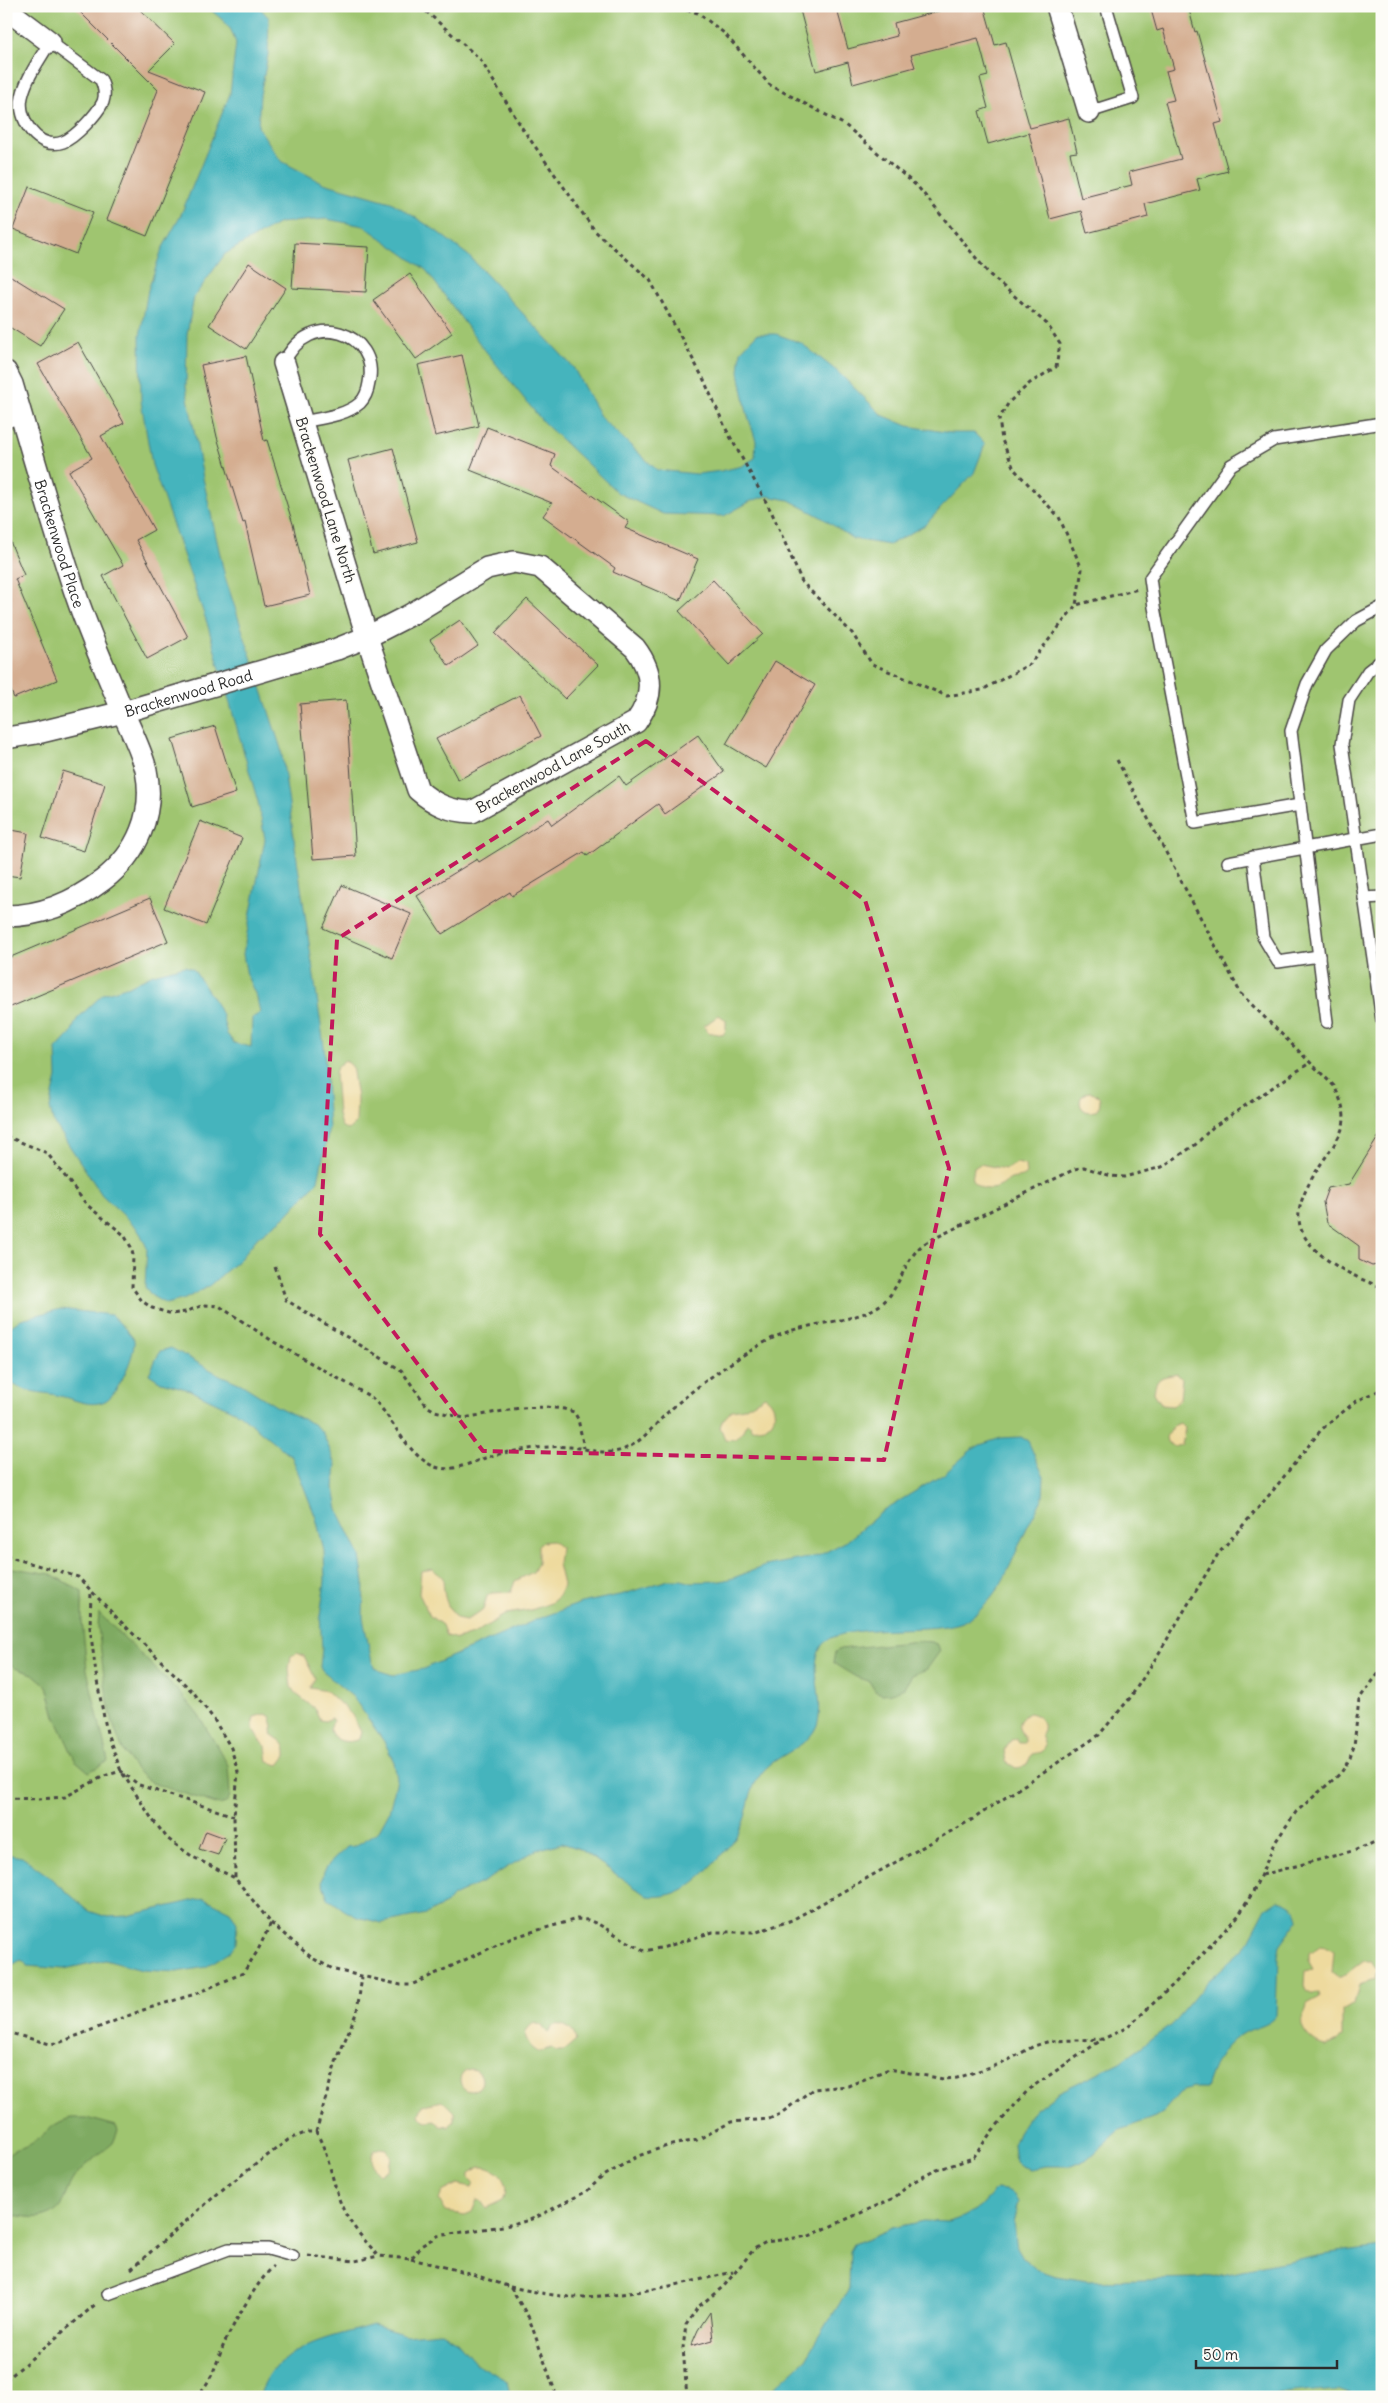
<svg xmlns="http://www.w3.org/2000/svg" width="1388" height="2403" viewBox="0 0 1388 2403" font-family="Delius,sans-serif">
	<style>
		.green { fill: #9fc570; stroke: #65784e }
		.forest { fill: #7faa62; stroke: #556a46 }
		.sand { fill: #eeda9e; stroke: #8c8264 }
		.water { fill: #44b4bd; stroke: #387074 }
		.building { fill: #d4ad90 }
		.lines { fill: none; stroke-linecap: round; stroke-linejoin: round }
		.lane-casing { stroke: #494744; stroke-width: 14 }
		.street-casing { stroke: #494744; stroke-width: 24 }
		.path { stroke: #494744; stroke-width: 3; stroke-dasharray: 4 4; stroke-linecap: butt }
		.lane { stroke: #fff; stroke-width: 11 }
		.street { stroke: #fff; stroke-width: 21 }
		.marked { fill: none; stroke: #c2185b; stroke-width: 4; stroke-dasharray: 10 6; stroke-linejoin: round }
		.labels { text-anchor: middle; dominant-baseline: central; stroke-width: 4; stroke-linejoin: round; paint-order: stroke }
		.street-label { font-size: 15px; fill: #2b2b2b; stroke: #fdfcf7 }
	</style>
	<rect width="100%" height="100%" fill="#fdfcf7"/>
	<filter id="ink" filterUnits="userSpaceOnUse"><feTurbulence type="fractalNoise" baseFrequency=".02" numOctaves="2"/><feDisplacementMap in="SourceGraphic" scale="10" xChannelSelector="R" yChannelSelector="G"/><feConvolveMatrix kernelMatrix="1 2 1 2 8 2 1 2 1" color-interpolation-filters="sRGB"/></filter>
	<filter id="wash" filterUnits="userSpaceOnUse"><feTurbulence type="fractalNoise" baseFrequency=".0096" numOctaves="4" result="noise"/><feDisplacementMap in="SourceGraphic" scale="20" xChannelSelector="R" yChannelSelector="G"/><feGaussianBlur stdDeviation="1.12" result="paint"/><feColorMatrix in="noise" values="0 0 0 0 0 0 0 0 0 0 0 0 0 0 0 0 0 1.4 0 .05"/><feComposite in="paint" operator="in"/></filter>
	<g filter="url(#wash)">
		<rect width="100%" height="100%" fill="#f5e7cf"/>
		<rect class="green" x="6" y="6" width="1376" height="2391"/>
		<g class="forest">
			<polygon points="6,1567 51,1574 82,1592 82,1621 87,1670 108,1761 89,1772 75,1760 55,1716 47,1686 33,1674 15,1668 10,1664 6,1657"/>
			<path d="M99,1613L181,1694L199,1716L228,1765L230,1796L226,1803L219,1805L152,1783C106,1755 105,1675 98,1627Z"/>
			<polygon points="920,1641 932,1642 938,1645 940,1651 927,1669 912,1675 904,1688 892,1693 882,1694 875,1691 869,1681 856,1677 833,1663 835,1652 840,1649"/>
			<path d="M71,2118H87L116,2126L118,2131L113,2143C101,2153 88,2163 77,2174C62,2190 69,2211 41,2217C29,2219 18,2214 6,2216V2156C12,2149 19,2149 27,2146C45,2137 48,2124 71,2118Z"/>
		</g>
		<g class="sand">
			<polygon points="719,1015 726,1020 726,1030 723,1035 707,1032 704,1026"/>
			<polygon points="345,1060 352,1066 357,1098 356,1123 348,1130 341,1126 338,1114 335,1073 337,1067"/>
			<circle cx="1090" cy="1102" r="10"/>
			<path d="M1017,1163L1025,1165L1026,1174C1021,1179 1017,1177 1011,1179C1007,1180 1005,1184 1001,1186C990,1191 979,1190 972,1180L974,1168L980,1164L1005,1169Z"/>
			<path d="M1177,1374L1182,1379L1180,1399L1173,1406L1162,1405L1154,1393C1156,1375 1164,1377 1177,1374Z"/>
			<path d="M765,1396C774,1402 777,1412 772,1422L764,1427L751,1429L750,1424L747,1423C741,1432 741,1442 725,1439L720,1427L722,1421L732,1410L744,1408Z"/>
			<polygon points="1180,1423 1185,1428 1182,1444 1175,1447 1167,1442 1166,1437 1173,1426"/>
			<path d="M552,1541L560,1547L558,1564L563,1585L559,1596L551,1603L531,1610L506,1614L475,1633L457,1639L446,1636L442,1625L430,1616L419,1594L421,1571L433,1569L443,1578C444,1597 445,1603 456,1618L466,1620L478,1614L483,1610L487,1596L492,1593L511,1592L515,1581L533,1572L538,1563V1545L542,1542Z"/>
			<path d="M297,1653L304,1656L315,1678L310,1688L327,1691L352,1715L361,1732L359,1739C348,1744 334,1742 330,1730L333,1721L331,1718L325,1721L320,1720L315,1709L295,1693L291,1687L289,1669L291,1656Z"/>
			<path d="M1028,1713C1040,1714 1047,1724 1041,1735L1045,1746L1041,1752L1032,1754L1026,1766L1016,1768L1006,1762L1004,1750L1011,1740L1016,1739L1019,1743H1025V1738C1016,1727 1016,1722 1028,1713Z"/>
			<path d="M265,1714L270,1716L273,1726L271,1734C280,1741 287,1742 286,1756L279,1765L268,1762L266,1746C257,1737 250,1731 254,1717Z"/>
			<path d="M1319,1946L1327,1947L1334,1951L1332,1973L1337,1977H1342L1363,1961H1371L1377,1969L1375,1980L1359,1985L1354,2004L1342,2011V2036L1338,2041L1327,2046C1316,2046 1299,2031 1302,2019C1304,2013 1307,2010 1307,2004L1320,1997L1319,1993H1311L1306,1990L1304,1985L1305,1971L1313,1969L1309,1962V1953Z"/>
			<path d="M534,2023L541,2025L548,2033L554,2025C564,2023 574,2029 576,2040L562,2052H555L551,2048L538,2052C526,2044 519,2033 534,2023Z"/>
			<circle cx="471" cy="2080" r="11"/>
			<polygon points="443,2101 454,2112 454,2120 449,2127 440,2126 435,2120 427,2121 420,2117 419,2114 423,2105"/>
			<path d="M380,2148L386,2149L391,2156L389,2169L380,2175C373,2170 369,2158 375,2150Z"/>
			<path d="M480,2167C498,2166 512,2184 503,2200L486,2208L481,2201L477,2200L472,2212L465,2215L446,2212L439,2200L442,2192L458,2184L472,2187L474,2182L469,2178V2173Z"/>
		</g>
		<g class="water">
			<polygon points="206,6 258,6 269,18 268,55 260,95 258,127 281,161 323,183 391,202 435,230 469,256 573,367 601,418 657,470 697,474 721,471 742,466 755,458 756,441 747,413 739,372 741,351 757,334 776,334 801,343 838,372 882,415 908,426 951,433 974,433 985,444 974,473 925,525 889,545 853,539 821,517 789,500 767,496 751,501 724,516 663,514 618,493 543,422 480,344 426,270 364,226 326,219 279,223 225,254 194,297 187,334 186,387 203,478 225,577 281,749 324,1046 329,1128 318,1181 286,1216 258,1237 240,1259 210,1285 185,1299 166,1304 152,1296 145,1287 147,1248 141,1235 136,1227 102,1195 53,1121 50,1108 57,1077 56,1049 71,1033 77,1019 103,994 129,986 153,974 185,966 193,969 216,1003 222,1015 227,1034 234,1043 251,1047 252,1018 260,1013 257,998 247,976 243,954 265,839 258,802 207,623 152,465 141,401 140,336 148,290 162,249 180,217 230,94 236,43 231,30 224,21"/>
			<path d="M61,1309L111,1315C115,1318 133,1336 134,1340C136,1353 118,1395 105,1401C90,1408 74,1399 60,1396C41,1391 20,1394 6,1378V1330L21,1319Z"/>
			<path d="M171,1348L220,1375L241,1384L276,1406L313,1424L322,1432L336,1464L334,1488L338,1510L360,1556L364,1582L363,1618L372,1662L374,1667L380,1671L393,1675L423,1669L540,1618L581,1603L624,1594L668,1580H681L689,1582L721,1581L733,1578L765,1566L818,1556L847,1541L884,1510L944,1474L970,1451L980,1445L1001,1438L1021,1437L1028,1441L1044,1477L1043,1497C1037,1510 1029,1522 1024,1534C1009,1567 999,1601 966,1620C935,1637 837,1619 821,1647C808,1670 826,1698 817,1725C808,1749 775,1754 761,1774C748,1791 750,1805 743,1823C739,1835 730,1845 722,1854C702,1878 680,1900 647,1896L580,1849L562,1843L536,1850L483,1882L453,1896L447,1903L426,1914L382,1923L357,1917L344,1910L328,1898L322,1882L324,1871L328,1865L347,1847L355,1846L378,1832L389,1812L397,1779L394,1762L385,1743L353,1697L322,1671L320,1667L322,1648L320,1616L325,1581L324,1551L316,1518L292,1457L238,1413L190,1390L161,1382L149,1374L160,1351Z"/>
			<polygon points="6,1854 22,1857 47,1875 89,1911 107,1917 127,1916 204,1898 230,1911 237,1923 236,1943 230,1951 206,1967 177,1972 142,1970 105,1960 64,1969 27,1966 25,1962 21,1960 6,1968"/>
			<path d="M1278,1900C1290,1903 1298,1907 1299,1920L1280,1946L1278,1956L1276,2015C1270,2024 1260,2026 1250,2030C1224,2042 1214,2062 1206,2088H1193L1181,2091L1163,2112L1155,2117L1120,2130L1088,2159L1071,2166H1046L1030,2169L1021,2166L1015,2161L1013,2144L1018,2132L1025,2121L1036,2109L1057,2093L1120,2062L1171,2025L1209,1980L1245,1948L1266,1908Z"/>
			<polygon points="996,2189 1005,2190 1014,2195 1018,2202 1013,2223 1017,2247 1024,2259 1036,2269 1056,2276 1088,2281 1197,2279 1323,2254 1382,2246 1382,2397 1361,2397 1338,2389 1247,2397 764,2397 806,2359 849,2288 850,2251 854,2244 892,2228 923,2221 948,2222 961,2218 975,2211"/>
			<path d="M373,2325L406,2335L441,2332L457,2341L476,2363L507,2381L511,2397H259C277,2344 327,2339 373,2325Z"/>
		</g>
		<g id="blocks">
			<g class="building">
				<polygon points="74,6 136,6 175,44 149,70 205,92 147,236 107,220 158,90"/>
				<polygon points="813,6 836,6 848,49 897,36 894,23 957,6 984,6 995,45 1006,42 1030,128 1069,118 1077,152 1070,153 1081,198 1132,185 1129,172 1181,159 1165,102 1174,100 1166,71 1174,69 1163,29 1157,31 1150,6 1188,6 1195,32 1197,31 1222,122 1215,124 1228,171 1197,179 1200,190 1145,204 1148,217 1087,233 1081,211 1050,219 1029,133 988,144 979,111 988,108 980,78 988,76 978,38 911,55 915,67 853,84 848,62 816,71 800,10"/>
				<polygon points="29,187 93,212 76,254 13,229"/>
				<polygon points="295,243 369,247 366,292 292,288"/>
				<polygon points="249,263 286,288 246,349 209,325"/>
				<polygon points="6,273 64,309 40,346 6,325"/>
				<polygon points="410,274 452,333 416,359 373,300"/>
				<polygon points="78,342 124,423 101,436 154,530 136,540 188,637 147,659 103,576 123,565 69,471 92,458 38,364"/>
				<polygon points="462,355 479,426 435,436 418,365"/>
				<polygon points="246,356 264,441 267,440 293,524 310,595 264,606 245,522 243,523 217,437 201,365"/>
				<polygon points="487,427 555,454 551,466 629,522 625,528 698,559 680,601 613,572 615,568 543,516 552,503 470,470"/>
				<polygon points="393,448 418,542 373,554 348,460"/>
				<polygon points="7,534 24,575 15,579 57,680 14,698 6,680"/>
				<polygon points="713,580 763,634 729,665 679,611"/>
				<polygon points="527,599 598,665 565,699 495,633"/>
				<polygon points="460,620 478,646 449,666 430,640"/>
				<polygon points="775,661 815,685 766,768 726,744"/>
				<polygon points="520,695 541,736 458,780 436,739"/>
				<polygon points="346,700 356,856 313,859 300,704"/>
				<polygon points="215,726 236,793 192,807 172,739"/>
				<polygon points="698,735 724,772 665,814 658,804 587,856 584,852 512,896 510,892 442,934 417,896 477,859 479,862 548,819 552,825 619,776 626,786"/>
				<polygon points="63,771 105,784 84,851 42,838"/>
				<polygon points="200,821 242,838 206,925 164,908"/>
				<polygon points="6,829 28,833 20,877 6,875"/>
				<polygon points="342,885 411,914 392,958 323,928"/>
				<polygon points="150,898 168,941 6,1009 6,959"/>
				<polygon points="1382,1131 1382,1264 1372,1266 1359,1260 1359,1246 1327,1223 1323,1202 1328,1188 1349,1184"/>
				<polygon points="206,1831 225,1838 218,1855 199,1849"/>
				<polygon points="710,2312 713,2340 691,2346 698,2330"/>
			</g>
		</g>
	</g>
	<g filter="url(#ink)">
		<use href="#blocks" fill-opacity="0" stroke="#494744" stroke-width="1"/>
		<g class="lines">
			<defs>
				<g id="lane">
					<path d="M50,42L101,80C104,87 106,94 103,102C97,114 76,137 63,142C38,151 17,119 22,97C26,78 40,59 50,42Z"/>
					<polyline points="1089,112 1133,98 1106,6"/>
					<path d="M284,363C309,307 381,333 369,383C368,390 365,398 360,403C345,416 321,418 302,422"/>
					<polyline points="6,422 22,417"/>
					<polyline points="1382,660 1368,671 1349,700 1342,744 1382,1020"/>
					<polyline points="1300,805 1195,823 1154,607 1150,578 1231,465 1274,440 1382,423"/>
					<polyline points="1253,857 1263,937 1278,962 1319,956"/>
					<polyline points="1228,862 1382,834"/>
					<polyline points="1364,898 1382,897"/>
					<polyline points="1327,1022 1291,731 1307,684 1326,650 1356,621 1382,607"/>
					<polyline points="108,2294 229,2249 268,2249 293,2256"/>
				</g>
				<g id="street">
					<polyline points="1057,6 1089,112"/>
					<polyline points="6,9 50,42"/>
					<path id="s1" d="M6,372L12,384C33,455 53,527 77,598C90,636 107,673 122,710C130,729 141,749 146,770C155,813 138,853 103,880C74,902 43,916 6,916"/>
					<path id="s2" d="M6,738L37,733L123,712L337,649L367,637L410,615L487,568L514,562L540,567L635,648C654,673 654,697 636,722L472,812C450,811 435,805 418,790L367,637L284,363"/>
				</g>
			</defs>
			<use href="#lane" class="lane-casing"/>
			<use href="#street" class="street-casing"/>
			<g class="path">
				<polyline points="420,6 480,59 524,131 595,231 650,280 703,378 726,429 772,513 802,582 852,633 872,664 947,696 982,690 1030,664 1076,605 1138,589"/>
				<polyline points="671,6 698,13 724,33 770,85 845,125 918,187 990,275 1047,324 1060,344 1056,367 1030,383 1009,402 999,419 1002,440 1014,469 1059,517 1082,569 1076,605"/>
				<path d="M1117,760L1241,994L1334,1086C1339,1096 1344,1107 1344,1119C1343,1137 1326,1155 1317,1170C1309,1183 1297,1204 1299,1220C1302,1253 1354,1278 1382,1287"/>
				<path d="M6,1136L47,1153L87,1205L124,1235L131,1247L133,1255L132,1287L142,1301L152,1308L172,1314L185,1312L204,1305L219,1306L274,1342L371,1397C394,1418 404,1452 433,1466C452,1475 477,1459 495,1455C506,1452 517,1451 528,1449C542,1447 556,1446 570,1447C586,1448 606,1456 622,1450C642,1443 653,1426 668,1412C688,1393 726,1365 750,1351C762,1343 776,1336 790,1331C818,1322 852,1322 877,1307C902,1292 902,1257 927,1242L1075,1169L1084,1167L1111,1176L1124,1177L1162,1167L1195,1145L1213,1127L1311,1062"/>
				<polyline points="275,1267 286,1300 401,1370 427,1406 435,1411 464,1418 520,1408 546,1407 564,1409 574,1412 578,1419 584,1448"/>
				<polyline points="6,1556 78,1577 120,1621 194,1693 213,1718 231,1748 238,1772 234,1816 235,1878"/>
				<polyline points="6,1798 39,1799 65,1797 104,1776 121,1771 139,1785 234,1816"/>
				<polyline points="1262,1875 1356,1850 1382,1839"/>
				<polyline points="271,1923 312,1958 335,1970 401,1985 411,1985 514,1937 577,1919 588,1920 598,1924 644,1951 665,1947 713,1932 757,1932 792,1920 973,1819 1099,1735 1130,1698 1156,1658 1218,1554 1271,1493 1321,1430 1355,1402 1382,1389"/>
				<polyline points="6,2032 50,2044 61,2042 143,2010 195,1994 243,1973 257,1952 271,1923 235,1878 193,1857 168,1839 152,1819 121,1771 107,1733 97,1681 90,1628 91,1591"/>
				<polyline points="316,2132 336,2062 357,2011 362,1977"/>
				<polyline points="308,2256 355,2261 379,2256"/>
				<polyline points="411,2259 469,2273 510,2287 529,2318 557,2397"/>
				<path d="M131,2269L223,2189L288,2140L307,2132H316C331,2157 332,2187 345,2213C354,2229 366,2242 379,2256L411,2259L421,2246L437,2236L516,2224L535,2218L587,2191L602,2177L638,2156L667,2146L697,2140L731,2122L769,2119L780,2114L813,2089L848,2086L889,2069L943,2079L957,2078L1003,2063L1034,2046L1050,2041L1103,2039L1128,2027L1175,1983L1239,1915L1253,1892L1276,1841L1296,1812L1341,1773L1350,1758L1354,1746L1359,1699L1382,1669"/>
				<path d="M510,2287C532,2291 556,2297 578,2297C625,2297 687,2283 733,2272"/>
				<polyline points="6,2380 97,2303"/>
				<path d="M195,2397C212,2383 216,2363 224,2344C234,2323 257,2281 274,2266"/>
				<polyline points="687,2397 683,2348 686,2325 698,2307 724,2286 754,2249 766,2242 809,2236 894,2198 911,2183 934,2171 973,2158 992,2131 1029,2089 1103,2039"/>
			</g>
			<use href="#lane" class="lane"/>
			<use href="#street" class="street"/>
		</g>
	</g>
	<path class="marked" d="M646,741L865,900L949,1168L884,1460L483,1451L320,1234L337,939Z"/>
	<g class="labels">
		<g class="street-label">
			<text transform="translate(326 500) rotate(73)">Brackenwood Lane North</text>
			<text stroke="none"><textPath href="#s1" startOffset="180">Brackenwood Place</textPath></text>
			<text stroke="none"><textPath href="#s2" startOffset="188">Brackenwood Road</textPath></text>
			<text transform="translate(553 767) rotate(-29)">Brackenwood Lane South</text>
		</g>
	</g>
	<rect width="1388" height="2403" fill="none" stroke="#fdfcf7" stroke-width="25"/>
	<path d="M1196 2360v8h141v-8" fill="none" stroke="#2b2b2b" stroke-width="2.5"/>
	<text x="1203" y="2360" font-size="15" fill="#2b2b2b" stroke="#fdfcf7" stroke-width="4" paint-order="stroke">50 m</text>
</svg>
